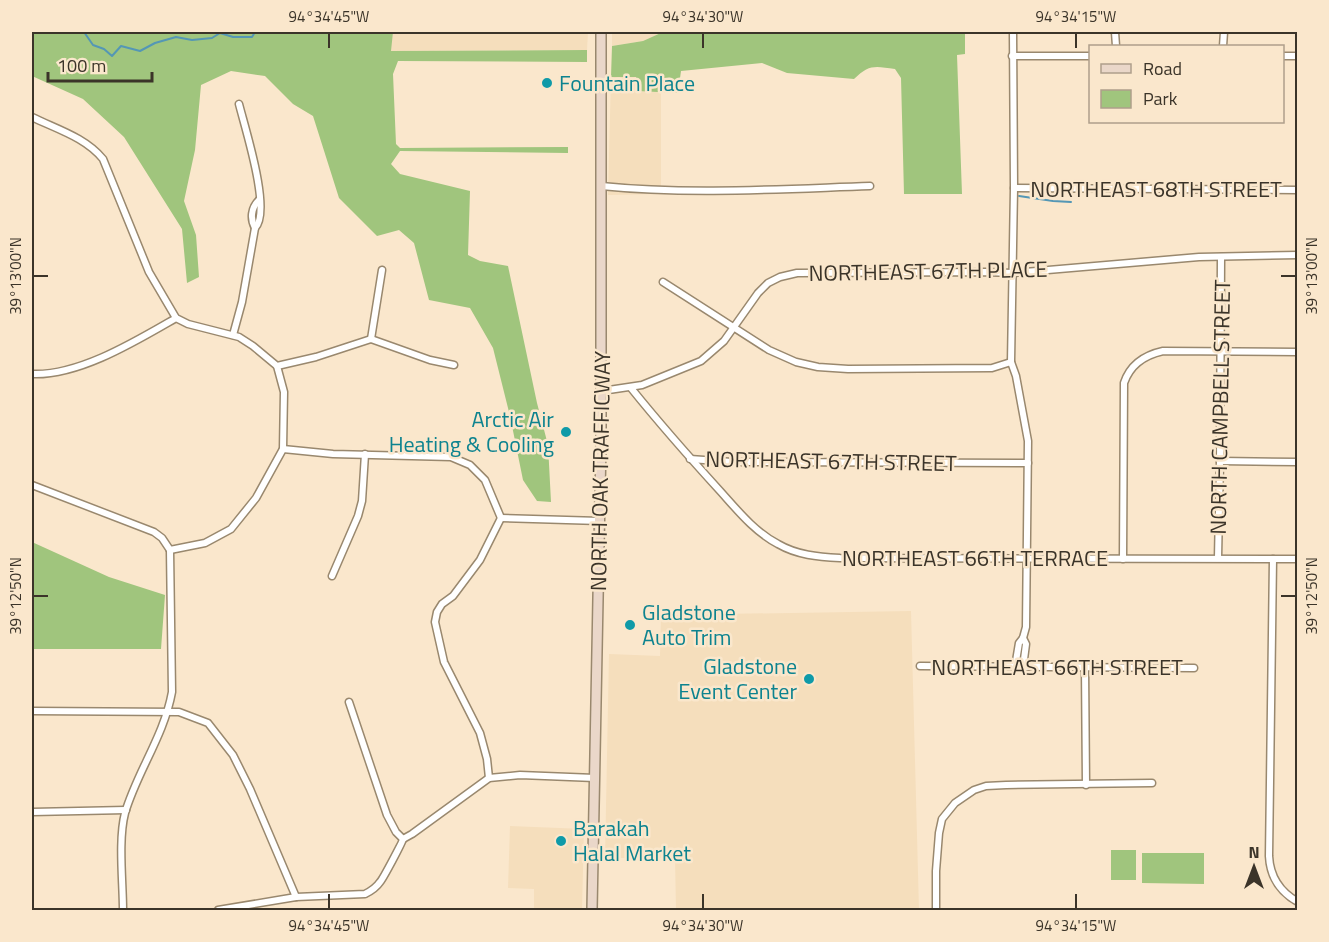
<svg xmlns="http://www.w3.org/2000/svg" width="1329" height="942" viewBox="0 0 1329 942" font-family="'Titillium Web',sans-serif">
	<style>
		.built { fill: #f5debc }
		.green { fill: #a0c57d }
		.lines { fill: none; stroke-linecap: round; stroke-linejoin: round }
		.stream { stroke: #5497b5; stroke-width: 2 }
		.street-casing { stroke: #99886e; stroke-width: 9 }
		.secondary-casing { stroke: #99886e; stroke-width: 12 }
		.street { stroke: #fff; stroke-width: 6 }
		.secondary { stroke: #ead7c9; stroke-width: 9 }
		.ticks { fill: none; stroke: #3b3429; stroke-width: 2 }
		.culture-dot { fill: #0f9aa8; stroke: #fae7cc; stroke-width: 2 }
		.labels { text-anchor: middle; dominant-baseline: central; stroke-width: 5; stroke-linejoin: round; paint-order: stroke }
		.culture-label { font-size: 22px; fill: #0d838f; stroke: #fae7cc; text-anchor: start }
		.street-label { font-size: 22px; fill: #3b3429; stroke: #fae7cc }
		.neatline { fill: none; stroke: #3b3429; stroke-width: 2 }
		.ticks-label { font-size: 15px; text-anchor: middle; fill: #3b3429 }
	</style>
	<rect width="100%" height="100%" fill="#fae7cc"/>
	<g class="built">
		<polygon points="393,32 588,32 587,50 390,51"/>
		<polygon points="612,32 663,32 643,41 612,46"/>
		<polygon points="611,77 637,77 637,91 661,92 661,194 608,195"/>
		<polygon points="911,611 919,910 676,910 675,858 605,858 609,654 660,656 661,615"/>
		<polygon points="510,826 584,829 582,910 534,910 534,889 508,888"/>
	</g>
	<g class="green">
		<polygon points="32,32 393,32 391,51 587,50 587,62 398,61 393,74 396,144 400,148 568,147 568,153 400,151 391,164 400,174 470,191 468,255 480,261 508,266 537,403 548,445 551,502 537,501 523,480 510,416 493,348 470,308 429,300 414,243 399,230 377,236 339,198 313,116 293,104 265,76 231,71 201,85 195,150 184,201 196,235 199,277 187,283 182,229 124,137 83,99 32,76"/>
		<path d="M663,32H965V54L957,55L962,194H904L901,78L895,69C875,66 869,64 854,79L787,73L762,63L681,71L678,93L637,91L636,77H611L612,46L643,41Z"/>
		<polygon points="32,542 109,577 165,595 161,649 32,649"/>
		<rect x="1111" y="850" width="25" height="30"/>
		<polygon points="1142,853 1204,853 1204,884 1142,883"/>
	</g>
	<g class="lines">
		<g class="stream">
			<polyline points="84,32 93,45 104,49 112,56 121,46 140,51 155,43 176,37 192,40 212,38 220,33 233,37 252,37 255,32"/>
			<polyline points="1019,196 1053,201 1071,202"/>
		</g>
		<defs>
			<g id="street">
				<polyline points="1013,32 1014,188 1011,362 1016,376 1028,441 1026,627 1023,638 1019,643 1015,667"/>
				<polyline points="1115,32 1116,46"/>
				<polyline points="1223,46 1224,32"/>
				<polyline points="1012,56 1090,56"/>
				<polyline points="1282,56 1298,56"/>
				<path d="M32,117C56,129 85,137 103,159L149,272L176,318L188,324L239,337L253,346L277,366L316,357L371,339L430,360L454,365"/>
				<path d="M601,186C690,195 781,189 870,186"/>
				<polyline points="1014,188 1298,190"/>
				<path d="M255,228C250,219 251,208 259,200"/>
				<polyline points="663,282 769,350 796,362 818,367 848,369 992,368 1011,362"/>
				<path d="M233,335L242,302L255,228C272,212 245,128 239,104"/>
				<polyline points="371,339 382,270"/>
				<path d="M32,374C79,376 136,341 176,318"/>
				<path d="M631,388C660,424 690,458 721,492C738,511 755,532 778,544C797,555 818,557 840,558L1298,559"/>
				<polyline points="602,391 642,385 701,361 724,341 758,293 768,283 780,277 797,273 986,272 1012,273 1199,257 1298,255"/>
				<polyline points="283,449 333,454 451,457 470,465 485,480 501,518"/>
				<polyline points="690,459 732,462 1028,463"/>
				<polyline points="1220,461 1298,462"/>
				<polyline points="32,485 154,532 162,538 170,550"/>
				<polyline points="501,518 600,521"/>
				<polyline points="170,550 205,543 231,529 256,498 283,449 284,392 277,366"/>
				<polyline points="1218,558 1220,461 1221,257"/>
				<path d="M1123,559L1124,383C1130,365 1145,355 1163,351L1298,352"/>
				<path d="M1273,559L1269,856C1270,876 1280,892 1298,902"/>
				<polyline points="332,576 358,516 362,501 365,454"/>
				<polyline points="920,666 1194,668"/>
				<polyline points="1023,667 1026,644 1023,638"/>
				<polyline points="1085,667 1086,785"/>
				<polyline points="349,702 387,815 396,832 403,839"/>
				<polyline points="32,711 179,712 208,723 233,755 250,789 296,897"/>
				<polyline points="489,778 487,759 480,733 444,662 435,622 437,612 442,604 453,596 480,560 501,518"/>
				<polyline points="32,812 126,810"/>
				<polyline points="403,839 412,834 489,778 520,775 595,778"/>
				<path d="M123,910C123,882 118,840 125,813C137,772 164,736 172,692L170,550"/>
				<path d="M218,910L296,897L365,894C371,891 376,888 380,882C383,879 403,841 403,839"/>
				<polyline points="936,910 936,871 939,833 942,819 955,803 974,790 986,786 1006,785 1152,783"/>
			</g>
			<polyline id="secondary" points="592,910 601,443 601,32"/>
		</defs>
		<use href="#street" class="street-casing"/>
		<use href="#secondary" class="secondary-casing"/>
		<use href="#street" class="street"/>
		<use href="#secondary" class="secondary"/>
	</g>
	<path class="ticks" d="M329,33V48M703,33V48M1076,33V48M33,276H48M1281,276H1296M33,596H48M1281,596H1296M329,894V909M703,894V909M1076,894V909"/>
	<g class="culture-dot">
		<circle cx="547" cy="83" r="6"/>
		<circle cx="566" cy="432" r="6"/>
		<circle cx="630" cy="625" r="6"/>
		<circle cx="809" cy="679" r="6"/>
		<circle cx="561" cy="841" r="6"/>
	</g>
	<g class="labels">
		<g class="culture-label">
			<text x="559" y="83">Fountain Place</text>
			<text x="554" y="419" text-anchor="end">Arctic Air<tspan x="554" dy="25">Heating &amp; Cooling</tspan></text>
			<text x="642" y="612">Gladstone<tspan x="642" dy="25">Auto Trim</tspan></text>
			<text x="797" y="666" text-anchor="end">Gladstone<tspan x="797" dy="25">Event Center</tspan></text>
			<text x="573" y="828">Barakah<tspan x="573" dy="25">Halal Market</tspan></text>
		</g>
		<g class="street-label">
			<text x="1156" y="189">NORTHEAST 68TH STREET</text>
			<text transform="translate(928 271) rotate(-1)">NORTHEAST 67TH PLACE</text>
			<text transform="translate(1220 407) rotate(-89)">NORTH CAMPBELL STREET</text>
			<text transform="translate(831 461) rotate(1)">NORTHEAST 67TH STREET</text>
			<text transform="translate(600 471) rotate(-89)">NORTH OAK TRAFFICWAY</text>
			<text x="975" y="558">NORTHEAST 66TH TERRACE</text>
			<text x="1057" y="667">NORTHEAST 66TH STREET</text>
		</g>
	</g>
	<rect width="1329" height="942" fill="none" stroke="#fae7cc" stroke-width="66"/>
	<rect x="1089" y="45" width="195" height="78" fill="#fae7cc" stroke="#ae9f8b" stroke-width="1.5"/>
	<rect x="1101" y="64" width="30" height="9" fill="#ead7c9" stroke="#ae9f8b" stroke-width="1.5"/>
	<text x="1143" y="75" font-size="18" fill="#3b3429">Road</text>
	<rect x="1101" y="90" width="30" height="18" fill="#a0c57d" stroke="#ae9f8b" stroke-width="1.5"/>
	<text x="1143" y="105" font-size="18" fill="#3b3429">Park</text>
	<g transform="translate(1254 867)" stroke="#fae7cc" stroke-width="4.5" paint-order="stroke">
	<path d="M0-4.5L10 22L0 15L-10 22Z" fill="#3b3429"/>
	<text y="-9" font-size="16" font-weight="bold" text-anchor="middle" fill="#3b3429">N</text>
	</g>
	<path d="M48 72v9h104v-9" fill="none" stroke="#3b3429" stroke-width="3"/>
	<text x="57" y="72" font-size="18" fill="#3b3429" stroke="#fae7cc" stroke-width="4.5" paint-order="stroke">100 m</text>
	<rect x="33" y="33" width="1263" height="876" class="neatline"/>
	<g class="ticks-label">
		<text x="329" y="22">94°34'45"W</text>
		<text x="703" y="22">94°34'30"W</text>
		<text x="1076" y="22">94°34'15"W</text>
		<text transform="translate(16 276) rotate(-90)" y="5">39°13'00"N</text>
		<text transform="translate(1312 276) rotate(-90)" y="5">39°13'00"N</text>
		<text transform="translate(16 596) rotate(-90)" y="5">39°12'50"N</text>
		<text transform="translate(1312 596) rotate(-90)" y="5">39°12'50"N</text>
		<text x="329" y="931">94°34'45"W</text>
		<text x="703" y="931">94°34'30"W</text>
		<text x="1076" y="931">94°34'15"W</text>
	</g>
</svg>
